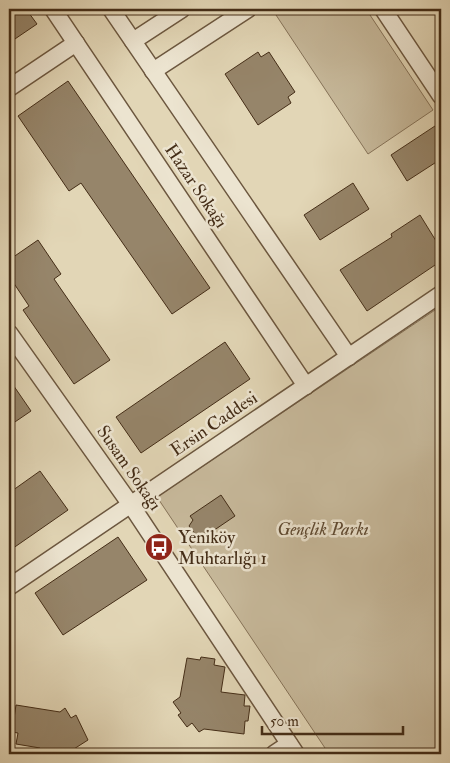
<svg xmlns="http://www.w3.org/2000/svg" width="450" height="763" viewBox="0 0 450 763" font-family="'IM FELL Double Pica',serif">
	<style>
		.green { fill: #c7b99b; stroke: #867359 }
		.building { fill: #96856a; stroke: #442d17 }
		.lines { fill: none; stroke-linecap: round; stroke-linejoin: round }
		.street-casing { stroke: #6c573f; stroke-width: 19 }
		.street { stroke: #ece4d0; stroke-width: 16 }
		.labels { text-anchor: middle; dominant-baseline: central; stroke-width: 5; stroke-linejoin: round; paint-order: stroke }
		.street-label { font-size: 18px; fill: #442d17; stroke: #ece4d0 }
		.park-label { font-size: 18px; font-style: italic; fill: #5e4931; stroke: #ece4d0 }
		.poi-label { font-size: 18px; fill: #442d17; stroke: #ece4d0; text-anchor: start }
	</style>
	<rect width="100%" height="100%" fill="#e2d6b6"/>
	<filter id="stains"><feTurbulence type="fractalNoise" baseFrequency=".004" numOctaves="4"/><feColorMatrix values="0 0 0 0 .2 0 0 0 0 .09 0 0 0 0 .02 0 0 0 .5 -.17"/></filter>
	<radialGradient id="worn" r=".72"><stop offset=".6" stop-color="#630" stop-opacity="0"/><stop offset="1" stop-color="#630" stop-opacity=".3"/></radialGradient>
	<g class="green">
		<polygon points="285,9 366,9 433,110 368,154 276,15"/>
		<polygon points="441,306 441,754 329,754 157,497"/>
	</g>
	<g class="building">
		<polygon points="15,9 26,9 37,24 9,43 9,13"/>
		<polygon points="258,52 261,57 269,52 295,92 288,97 291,103 258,125 225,74"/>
		<polygon points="68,81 210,288 172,314 81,183 69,191 18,116"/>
		<polygon points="441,122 441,159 407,181 391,155"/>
		<polygon points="353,183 369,209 320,240 304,215"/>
		<polygon points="420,215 441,249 441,261 367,311 340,270 392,237 391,234"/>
		<polygon points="38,240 61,274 54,279 110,360 74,384 23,310 29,306 9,276 9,260"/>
		<polygon points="225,342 250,379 141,453 116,417"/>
		<polygon points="9,379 31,411 9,426"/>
		<polygon points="40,471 68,510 9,551 9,493"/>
		<polygon points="221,495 235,516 210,533 195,534 189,526 193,520 190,516"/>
		<polygon points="118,537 147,580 63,635 35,593"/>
		<polygon points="201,657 215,659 214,665 225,667 221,692 245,695 244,706 250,706 248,721 245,721 244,734 204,729 199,732 192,723 187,727 178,715 181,713 173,702 180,697 187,658 200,660"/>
		<polygon points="16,705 60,712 65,708 71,718 76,715 88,740 66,754 39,754 40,748 16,744 18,733 12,732"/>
	</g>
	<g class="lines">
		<defs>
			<g id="street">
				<polyline points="53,9 306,386"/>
				<polyline points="111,9 349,357"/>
				<polyline points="383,9 441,96"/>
				<polyline points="133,41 182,9"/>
				<polyline points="153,71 248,9"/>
				<polyline points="9,88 76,43"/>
				<polyline points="9,333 131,505 296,754"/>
				<polyline points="9,587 441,294"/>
				<polyline points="274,754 289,744"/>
			</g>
		</defs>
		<use href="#street" class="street-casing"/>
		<use href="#street" class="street"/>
	</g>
	<defs>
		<symbol id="bus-disc" viewBox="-11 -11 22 22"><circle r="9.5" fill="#8f2418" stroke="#ece4d0"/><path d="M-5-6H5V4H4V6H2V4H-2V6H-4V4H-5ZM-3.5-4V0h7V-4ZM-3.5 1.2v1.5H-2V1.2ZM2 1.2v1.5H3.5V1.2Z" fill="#fff"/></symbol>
	</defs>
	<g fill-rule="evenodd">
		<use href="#bus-disc" x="143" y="531" width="32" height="32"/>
	</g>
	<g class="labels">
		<g class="street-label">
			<text transform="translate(196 186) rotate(56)">Hazar Sokağı</text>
			<text transform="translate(214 424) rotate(-34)">Ersin Caddesi</text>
			<text transform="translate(129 468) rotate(55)">Susam Sokağı</text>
		</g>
		<g class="park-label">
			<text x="323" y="529">Gençlik Parkı</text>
		</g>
		<g class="poi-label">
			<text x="178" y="537">Yeniköy<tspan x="178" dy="21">Muhtarlığı 1</tspan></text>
		</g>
	</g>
	<rect width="450" height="763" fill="none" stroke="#e2d6b6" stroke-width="30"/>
	<rect x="10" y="10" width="430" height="743" fill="none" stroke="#442d17" stroke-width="2.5"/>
	<rect x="15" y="15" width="420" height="733" fill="none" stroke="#442d17"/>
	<path d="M262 726v8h141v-8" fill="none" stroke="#442d17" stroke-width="2.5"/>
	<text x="270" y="726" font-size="15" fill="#442d17" stroke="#ece4d0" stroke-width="4" paint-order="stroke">50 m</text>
	<rect width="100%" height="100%" filter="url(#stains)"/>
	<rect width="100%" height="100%" fill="url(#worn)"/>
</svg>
